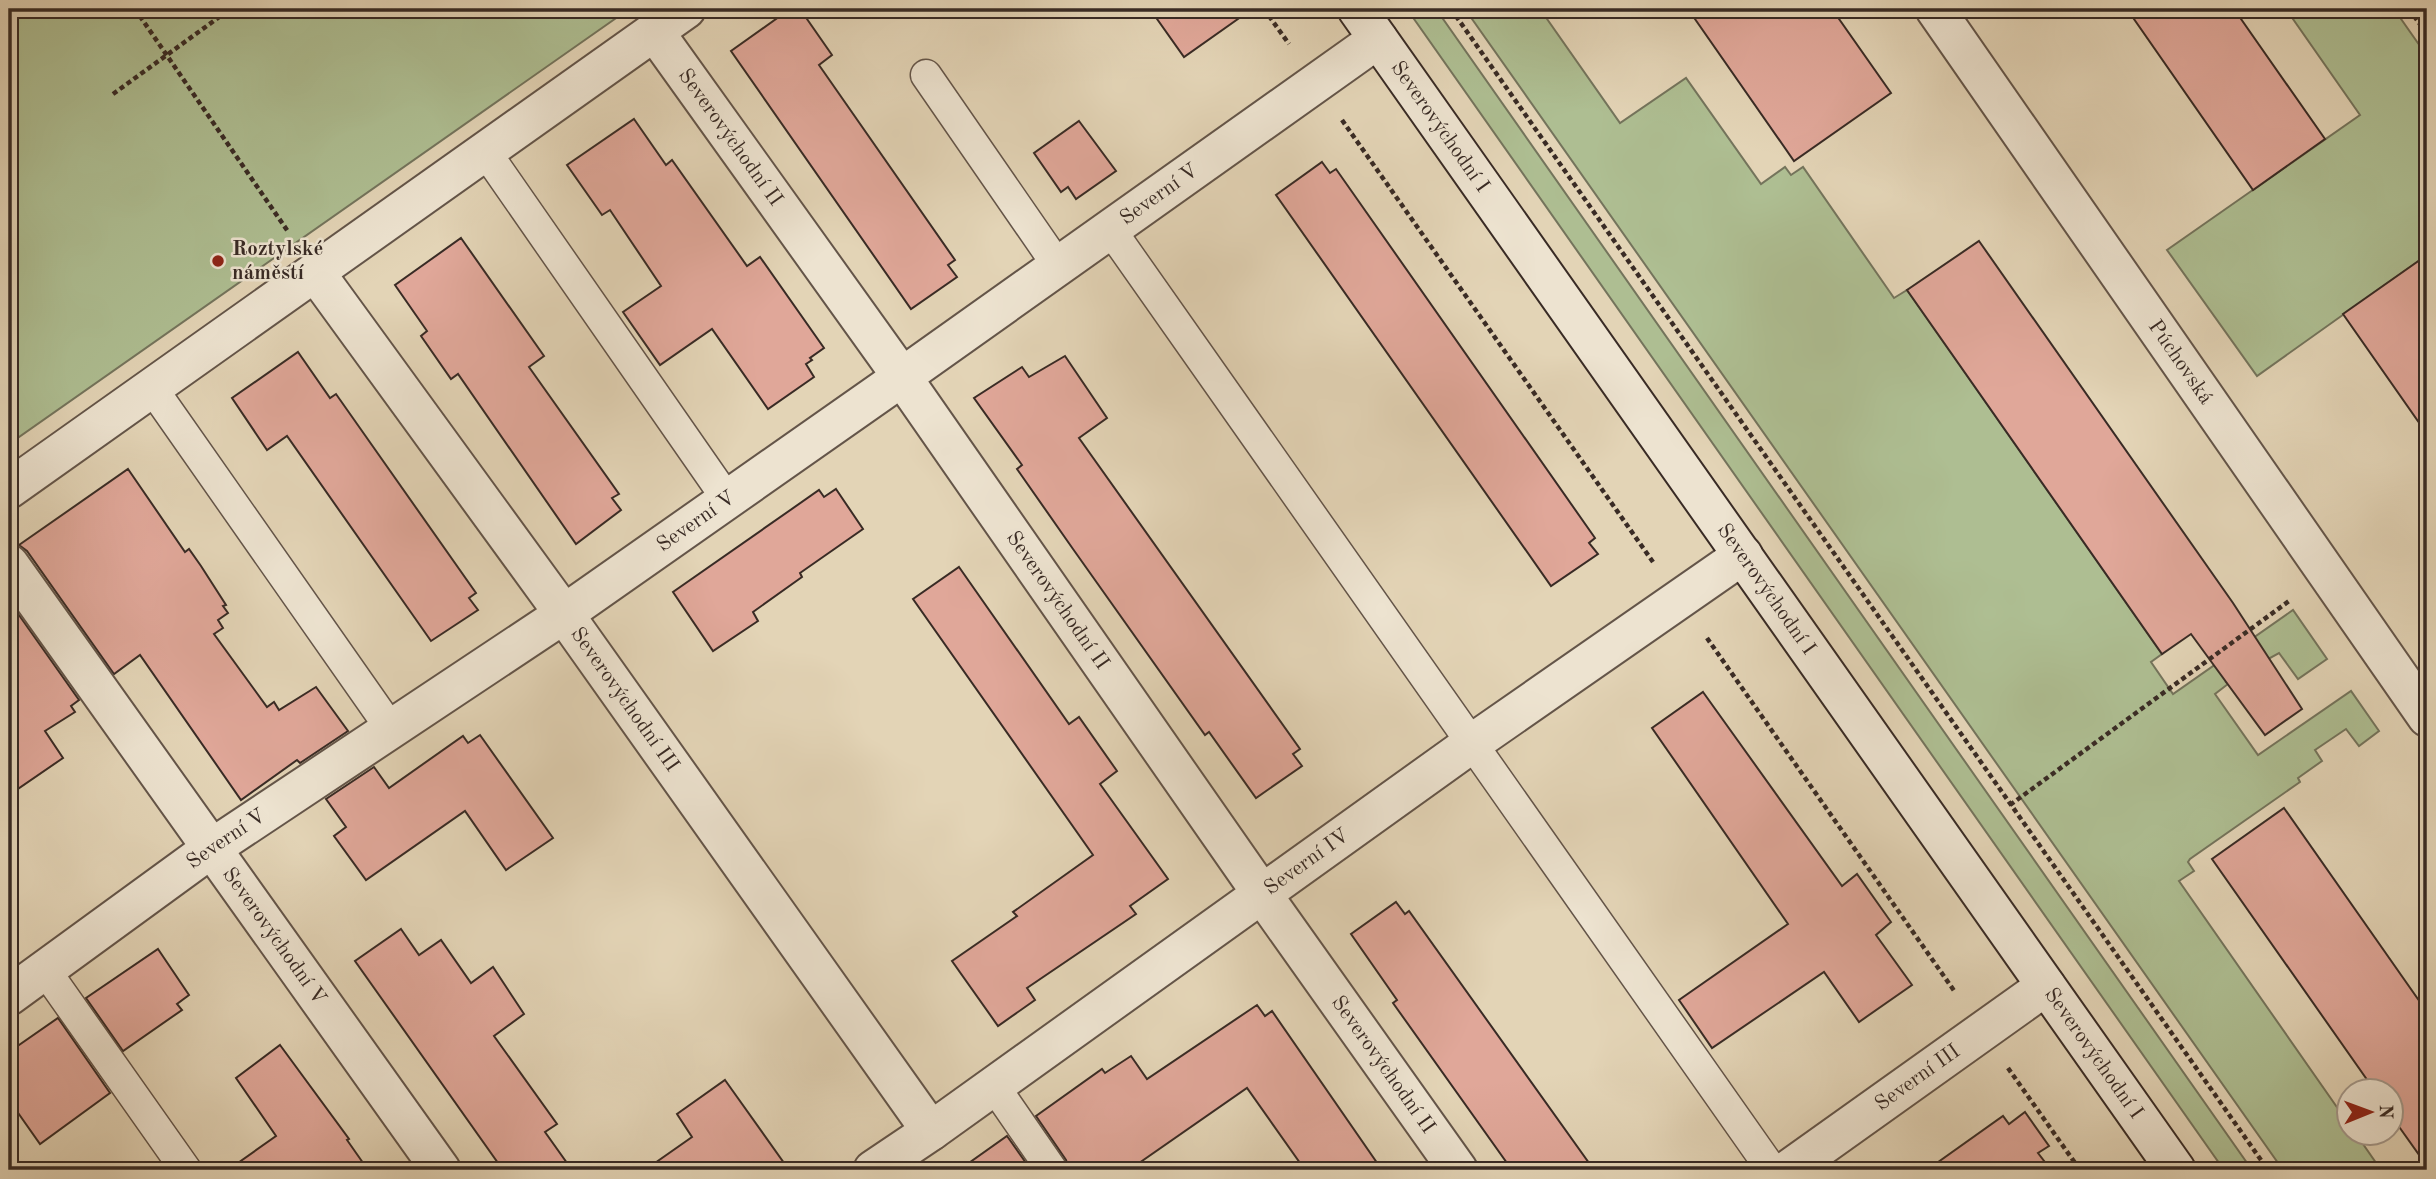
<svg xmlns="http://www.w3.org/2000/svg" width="2436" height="1179" viewBox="0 0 2436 1179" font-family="'Old Standard TT',serif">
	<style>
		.green { fill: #aebe92; stroke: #74745c; stroke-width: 2 }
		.building { fill: #e0a799; stroke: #392b25; stroke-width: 2 }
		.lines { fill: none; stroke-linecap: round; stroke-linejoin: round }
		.lane-casing { stroke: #645549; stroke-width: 33 }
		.street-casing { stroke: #645549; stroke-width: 42 }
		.secondary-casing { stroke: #392b25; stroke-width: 42 }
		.path { stroke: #392b25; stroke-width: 4.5; stroke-dasharray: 5 3.5; stroke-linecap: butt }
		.lane { stroke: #ede3d0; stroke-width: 30 }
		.street { stroke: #ede3d0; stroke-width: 38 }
		.secondary { stroke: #ede3d0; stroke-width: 38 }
		.poi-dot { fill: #8f2418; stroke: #ede3d0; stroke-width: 2.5 }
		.labels { text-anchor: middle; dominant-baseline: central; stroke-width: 5; stroke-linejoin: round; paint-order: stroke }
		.street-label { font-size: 21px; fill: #392b25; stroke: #ede3d0 }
		.poi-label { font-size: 21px; font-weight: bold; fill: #392b25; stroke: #ede3d0; text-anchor: start }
	</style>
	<rect width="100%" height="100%" fill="#e3d4b6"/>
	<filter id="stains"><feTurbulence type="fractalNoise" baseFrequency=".00286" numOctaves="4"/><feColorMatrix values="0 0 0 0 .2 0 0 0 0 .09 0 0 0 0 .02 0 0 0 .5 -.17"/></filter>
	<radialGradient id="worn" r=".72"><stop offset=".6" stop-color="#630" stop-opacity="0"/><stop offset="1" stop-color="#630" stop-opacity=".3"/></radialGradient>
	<g class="green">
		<polygon points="9,9 629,9 9,444"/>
		<polygon points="1407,9 1436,9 2252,1170 2224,1170"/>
		<polygon points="1465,9 1540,9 1620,123 1686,78 1761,184 1785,167 1791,175 1803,167 1894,298 1907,290 2162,654 2151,662 2173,694 2293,610 2327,659 2298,679 2279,653 2226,682 2228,684 2215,694 2258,755 2351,691 2379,731 2359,746 2346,729 2315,750 2322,761 2298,778 2300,782 2190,859 2188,862 2194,871 2179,881 2348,1123 2348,1134 2356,1134 2381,1170 2283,1170"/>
		<polygon points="2286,9 2394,9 2427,56 2427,255 2257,376 2167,250 2360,115"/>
	</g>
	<g class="building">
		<polygon points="790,9 800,9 832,55 819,65 955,260 948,265 957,277 911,309 731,51"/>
		<polygon points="1150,9 1252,9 1184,57"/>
		<polygon points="1688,9 1832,9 1891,93 1794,161"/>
		<polygon points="2127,9 2234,9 2325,139 2253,190"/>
		<polygon points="634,119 666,165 672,160 747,266 760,257 824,348 810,358 812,360 806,364 814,377 768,409 712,329 660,365 623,312 661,286 610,210 602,215 567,165"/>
		<polygon points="1079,121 1116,171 1076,199 1068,187 1061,192 1034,153"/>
		<polygon points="1322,162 1330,173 1336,169 1595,538 1589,543 1598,554 1551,586 1276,195"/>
		<polygon points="461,238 544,356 529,367 619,494 612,498 621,510 576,544 458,374 451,379 421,336 427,331 395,285"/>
		<polygon points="1979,241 2233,603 2302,709 2265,735 2191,634 2162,654 1907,290"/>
		<polygon points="2427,255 2427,434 2343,314"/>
		<polygon points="298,352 330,398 336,394 476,593 469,598 478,610 431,641 287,436 267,450 232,398"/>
		<polygon points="1065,356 1107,418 1079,438 1300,749 1293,754 1302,766 1256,798 1209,732 1205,735 1073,549 1017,469 1022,465 974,398 1022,367 1029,377"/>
		<polygon points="128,469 185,552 189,549 201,566 226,605 223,606 228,613 218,620 223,628 214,634 267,707 274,702 279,710 316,687 348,731 300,763 297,760 241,800 140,655 114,674 27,551 19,545"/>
		<polygon points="836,489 863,529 800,573 802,577 753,612 758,621 713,651 673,592 819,490 824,497"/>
		<polygon points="959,567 1069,724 1079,717 1117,771 1100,784 1168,879 1130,906 1136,914 1027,988 1035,1000 998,1026 952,961 1017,916 1013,912 1093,855 913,599"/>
		<polygon points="9,601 79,700 71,706 75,712 45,731 63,758 9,795"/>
		<polygon points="1703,692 1842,886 1857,874 1891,922 1876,935 1912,985 1859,1022 1824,972 1712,1048 1679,1000 1788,924 1652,728"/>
		<polygon points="480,735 553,838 506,870 465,811 366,880 334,836 346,827 326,799 374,767 389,788 463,736 468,743"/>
		<polygon points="2284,808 2427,1012 2427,1166 2390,1114 2390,1091 2375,1091 2212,859"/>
		<polygon points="1396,902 1405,914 1409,911 1594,1170 1512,1170 1393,1003 1397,1000 1351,934"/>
		<polygon points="401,929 419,955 441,940 471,983 493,967 524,1014 494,1036 557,1124 545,1132 572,1170 503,1170 355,961"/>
		<polygon points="158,949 189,995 177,1004 182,1010 123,1051 86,998"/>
		<polygon points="1257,1005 1265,1016 1272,1011 1382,1170 1305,1170 1247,1088 1129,1170 1069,1170 1066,1160 1036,1116 1102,1069 1105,1073 1131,1056 1147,1079"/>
		<polygon points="58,1018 110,1093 40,1144 9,1100 9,1052"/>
		<polygon points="280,1045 349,1139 347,1140 368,1170 228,1170 276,1136 236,1078"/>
		<polygon points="725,1080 789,1170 645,1170 692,1137 677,1114"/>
		<polygon points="2025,1112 2049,1146 2038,1153 2051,1170 1927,1170 2003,1116 2009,1124"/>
		<polygon points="1007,1136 1031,1170 959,1170"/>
	</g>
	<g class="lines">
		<defs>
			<g id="lane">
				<polyline points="926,75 1058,266"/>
				<polyline points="485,151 727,499"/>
				<polyline points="1110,229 1772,1170"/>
				<polyline points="152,388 391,729"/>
				<polyline points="45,970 186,1170"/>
				<polyline points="994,1086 1052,1170"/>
			</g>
			<g id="street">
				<path id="s1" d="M1935,9L2427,717"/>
				<path id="s2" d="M654,31L902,377L1262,894L1458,1170"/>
				<path id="s3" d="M315,272L564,614L931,1131"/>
				<polyline points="9,489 686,9"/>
				<path id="s4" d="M9,564L441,1170"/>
				<path id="s5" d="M9,996L212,848L564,614L902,377L1378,39"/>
				<path id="s6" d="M873,1170L931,1131L1471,744L1743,555"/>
				<path id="s7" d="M1788,1170L2046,986"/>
			</g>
			<g id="secondary">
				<path id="s8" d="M1357,9L2176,1170"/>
			</g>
		</defs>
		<use href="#lane" class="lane-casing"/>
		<use href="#street" class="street-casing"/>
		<use href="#secondary" class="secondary-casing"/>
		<g class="path">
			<polyline points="135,9 289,233"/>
			<polyline points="1264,9 1289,44"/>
			<polyline points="1451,9 2268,1170"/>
			<polyline points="2409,9 2427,34"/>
			<polyline points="113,94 222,15"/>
			<polyline points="1342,120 1653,562"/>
			<polyline points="1707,638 1955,992"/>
			<polyline points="2010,805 2289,601"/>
			<polyline points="2008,1068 2080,1170"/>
		</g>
		<use href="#lane" class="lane"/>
		<use href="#street" class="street"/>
		<use href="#secondary" class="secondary"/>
	</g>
	<circle class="poi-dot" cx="218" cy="261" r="7"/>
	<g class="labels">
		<g class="street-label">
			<text stroke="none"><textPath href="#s8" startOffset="144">Severovýchodní I</textPath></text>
			<text stroke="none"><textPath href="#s2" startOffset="131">Severovýchodní II</textPath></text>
			<text stroke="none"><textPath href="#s5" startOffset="1402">Severní V</textPath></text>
			<text stroke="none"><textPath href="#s1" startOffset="430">Púchovská</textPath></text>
			<text stroke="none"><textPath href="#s5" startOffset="835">Severní V</textPath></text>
			<text stroke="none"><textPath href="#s8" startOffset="710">Severovýchodní I</textPath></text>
			<text stroke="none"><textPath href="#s2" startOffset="698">Severovýchodní II</textPath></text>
			<text stroke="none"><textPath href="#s3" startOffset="528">Severovýchodní III</textPath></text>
			<text stroke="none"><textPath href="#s5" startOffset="268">Severní V</textPath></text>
			<text stroke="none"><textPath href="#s6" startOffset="532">Severní IV</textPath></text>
			<text stroke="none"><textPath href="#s4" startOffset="457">Severovýchodní V</textPath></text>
			<text stroke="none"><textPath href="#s8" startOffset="1278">Severovýchodní I</textPath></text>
			<text stroke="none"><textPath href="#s2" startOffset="1265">Severovýchodní II</textPath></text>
			<text stroke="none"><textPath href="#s7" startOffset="159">Severní III</textPath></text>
		</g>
		<g class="poi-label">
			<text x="232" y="249">Roztylské<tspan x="232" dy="24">náměstí</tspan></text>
		</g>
	</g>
	<rect width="2436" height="1179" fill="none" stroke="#e3d4b6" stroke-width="35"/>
	<rect x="10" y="10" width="2415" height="1158" fill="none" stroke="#392b25" stroke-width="3.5"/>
	<rect x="18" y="18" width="2401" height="1144" fill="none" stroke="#392b25" stroke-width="2"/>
	<g transform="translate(2370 1112) rotate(89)"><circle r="33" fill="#ede3d0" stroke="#a5998c" stroke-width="2"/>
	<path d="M0-5L12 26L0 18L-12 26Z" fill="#8f2418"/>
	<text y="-10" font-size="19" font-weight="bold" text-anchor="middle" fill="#392b25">N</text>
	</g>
	<rect width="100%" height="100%" filter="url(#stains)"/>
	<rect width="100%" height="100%" fill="url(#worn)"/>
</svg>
